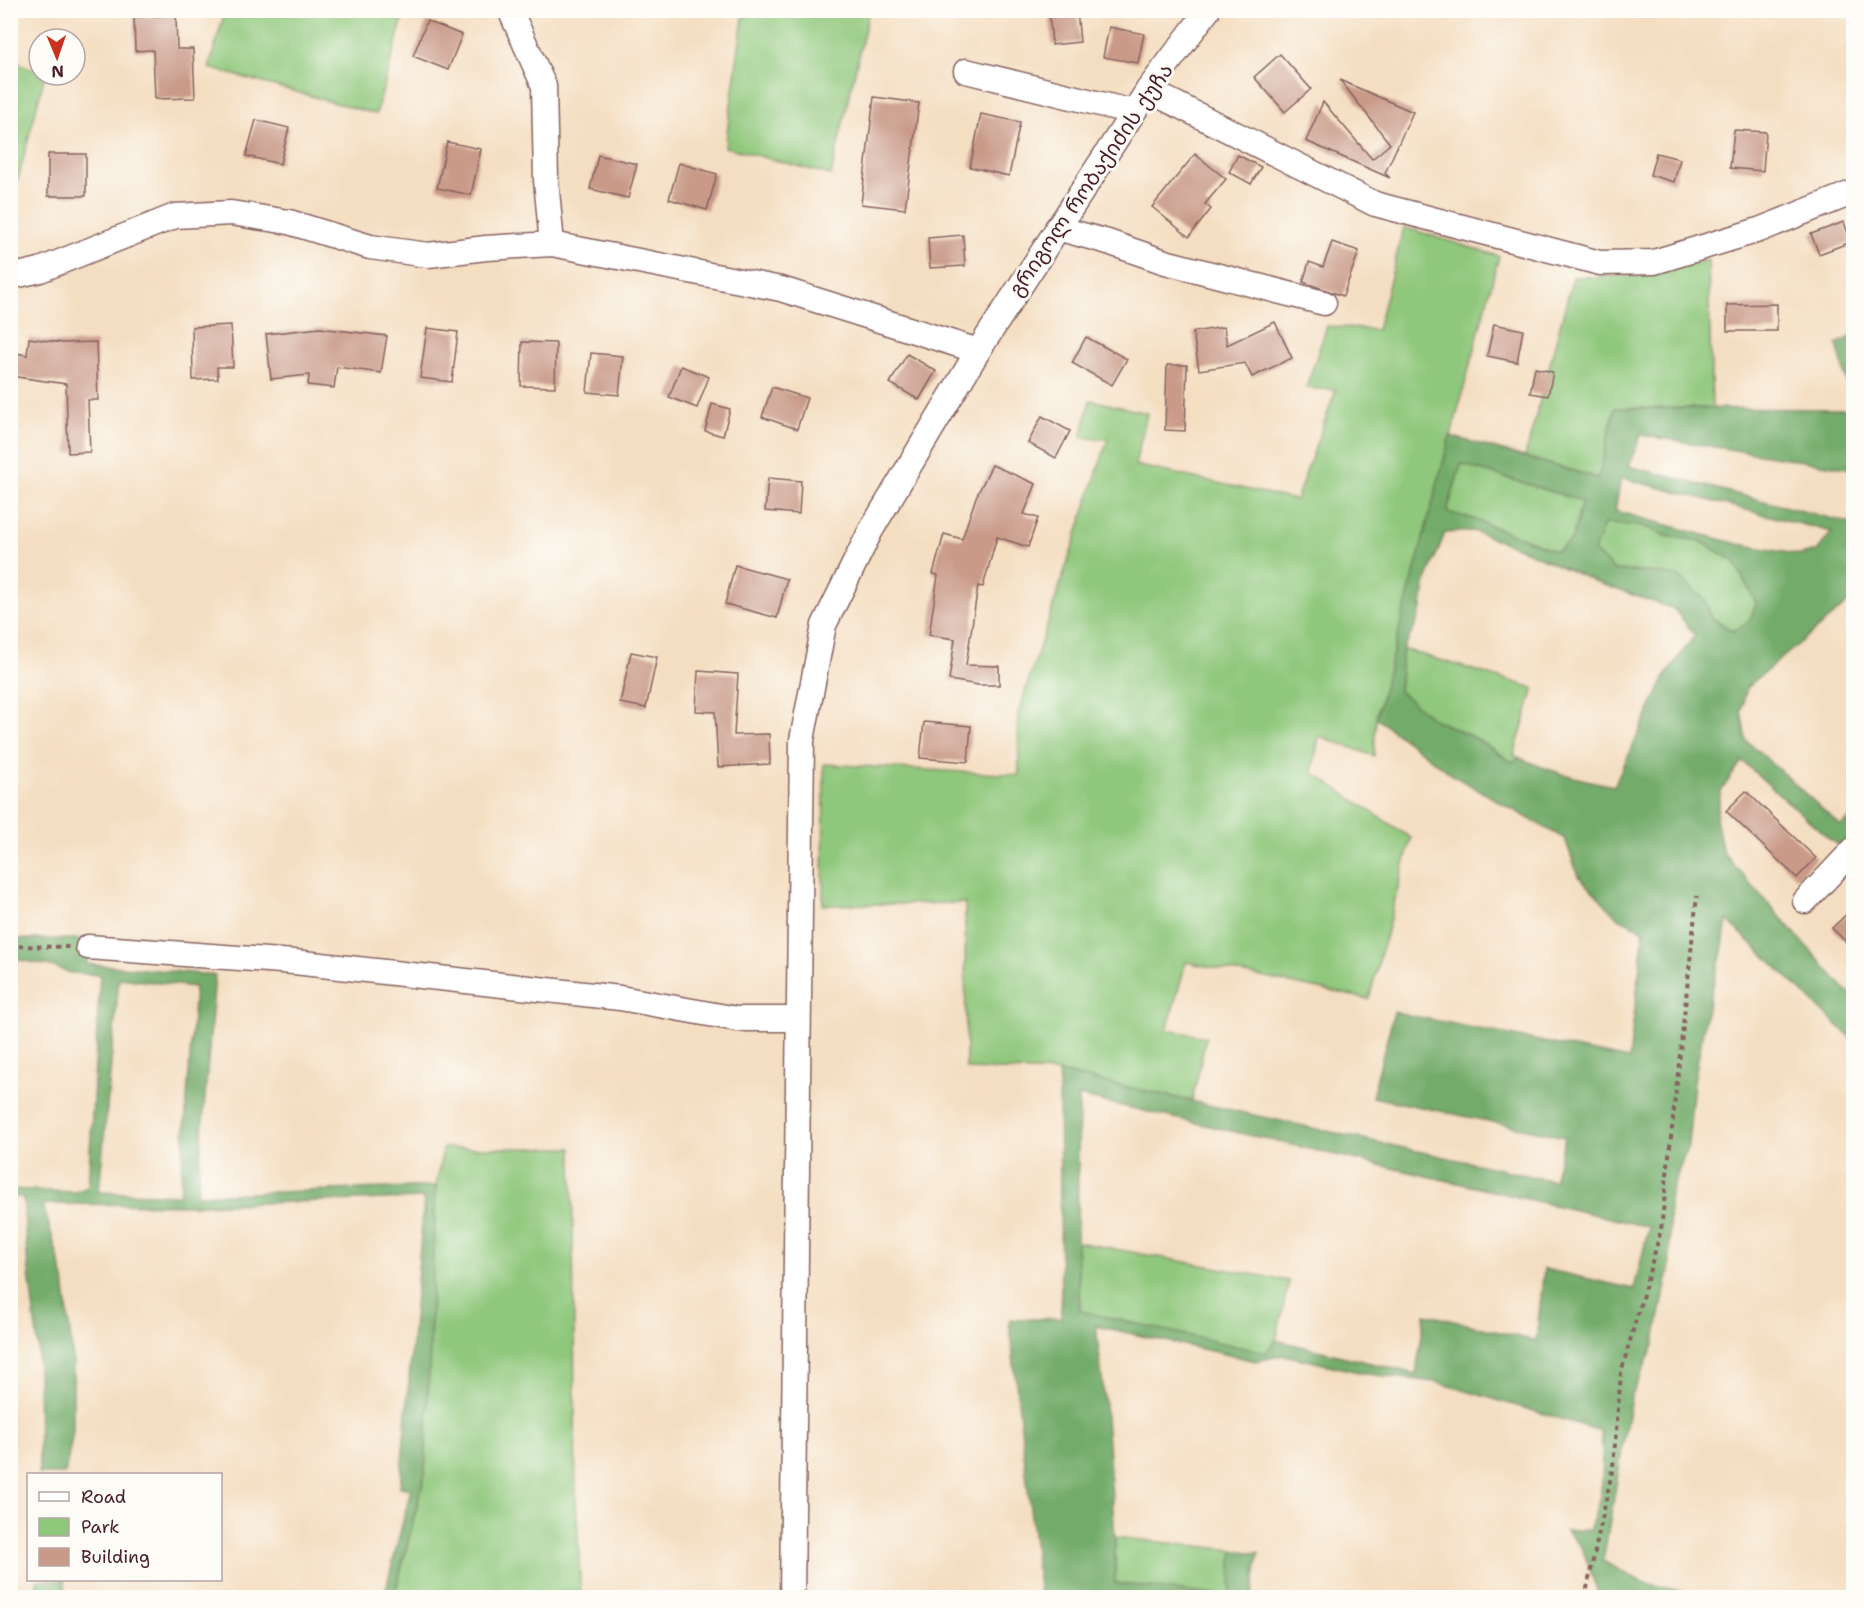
<svg xmlns="http://www.w3.org/2000/svg" width="1864" height="1608" viewBox="0 0 1864 1608" font-family="'Shantell Sans','Noto Sans Georgian',sans-serif">
	<style>
		.green { fill: #8fc77b; stroke: #6c7353; stroke-width: 1.5 }
		.forest { fill: #73ac6b; stroke: #5e664b; stroke-width: 1.5; fill-rule: evenodd }
		.building { fill: #c99a88 }
		.lines { fill: none; stroke-linecap: round; stroke-linejoin: round }
		.minor-casing { stroke: #866260; stroke-width: 27 }
		.path { stroke: #866260; stroke-width: 4; stroke-dasharray: 4.5 4.5; stroke-linecap: butt }
		.minor { stroke: #fff; stroke-width: 24 }
		.labels { text-anchor: middle; dominant-baseline: central; stroke-width: 6; stroke-linejoin: round; paint-order: stroke }
		.street-label { font-size: 21px; fill: #4a1f2b; stroke: #fdfcf7 }
	</style>
	<rect width="100%" height="100%" fill="#fdfcf7"/>
	<filter id="ink" filterUnits="userSpaceOnUse"><feTurbulence type="fractalNoise" baseFrequency=".0167" numOctaves="2"/><feDisplacementMap in="SourceGraphic" scale="12" xChannelSelector="R" yChannelSelector="G"/><feConvolveMatrix kernelMatrix="1 2 1 2 8 2 1 2 1" color-interpolation-filters="sRGB"/></filter>
	<filter id="wash" filterUnits="userSpaceOnUse"><feTurbulence type="fractalNoise" baseFrequency=".008" numOctaves="4" result="noise"/><feDisplacementMap in="SourceGraphic" scale="24" xChannelSelector="R" yChannelSelector="G"/><feGaussianBlur stdDeviation="1.35" result="paint"/><feColorMatrix in="noise" values="0 0 0 0 0 0 0 0 0 0 0 0 0 0 0 0 0 1.4 0 .05"/><feComposite in="paint" operator="in"/></filter>
	<g filter="url(#wash)">
		<rect width="100%" height="100%" fill="#f4dec1"/>
		<g class="green">
			<polygon points="225,11 405,11 376,114 209,68"/>
			<polygon points="744,11 869,11 831,175 725,147"/>
			<polygon points="10,60 39,71 39,75 45,75 18,179 11,178"/>
			<polygon points="1404,227 1499,256 1376,718 1374,756 1319,736 1312,772 1411,838 1369,999 1186,962 1167,1030 1206,1037 1192,1101 1059,1072 966,1069 965,903 823,905 824,764 1019,775 1018,713 1108,439 1081,438 1090,400 1147,413 1135,465 1296,500 1336,390 1306,388 1327,326 1377,330"/>
			<polygon points="1708,260 1712,408 1615,408 1599,478 1525,457 1573,277 1647,276"/>
			<polygon points="1461,464 1582,501 1572,540 1556,551 1473,519 1446,512"/>
			<path d="M1604,524L1640,525L1667,536L1700,541L1734,561L1756,603C1751,619 1750,625 1733,631L1712,618L1705,600L1647,572L1614,570L1594,551Z"/>
			<polygon points="1403,649 1534,688 1514,755 1520,758 1512,762 1475,738 1433,719 1398,691"/>
			<polygon points="443,1148 572,1148 576,1500 581,1597 394,1598 425,1474 436,1186"/>
			<polygon points="1077,1242 1289,1281 1276,1340 1266,1353 1080,1311"/>
			<polygon points="1115,1537 1233,1550 1231,1597 1115,1583"/>
		</g>
		<g class="forest">
			<polygon points="1853,335 1853,407 1837,344"/>
			<path d="M1615,408L1853,409V469L1641,435L1629,466L1853,524V599L1747,687L1741,711L1746,740L1841,826L1853,815V855L1833,842L1742,761L1721,791L1716,818L1723,853L1853,998V1040L1727,920L1722,952L1707,1008L1694,1082L1688,1145L1669,1198L1670,1265L1654,1345L1631,1397L1603,1561L1642,1582L1704,1597H1611L1597,1590L1582,1548L1566,1531L1589,1530C1605,1492 1604,1471 1601,1431L1436,1382L1367,1374L1284,1355L1256,1361L1096,1326L1105,1405L1115,1537V1583L1230,1597L1233,1550L1259,1553L1252,1597H1040L1009,1320L1061,1318L1059,1072L1554,1181L1565,1137L1372,1097L1394,1012L1629,1059L1644,930L1618,918L1578,875L1565,839L1454,776L1376,718L1450,436L1598,478ZM1461,464L1582,501L1572,540L1556,551L1473,519L1447,512ZM1621,478H1622L1832,532L1817,551L1800,555L1738,544L1615,511ZM1604,524L1640,525L1667,536L1700,541L1734,561L1756,603C1751,619 1750,625 1732,631L1712,618L1705,600L1678,576L1647,572L1614,570L1594,551ZM1473,531L1519,548L1598,583L1674,609L1695,635L1666,675L1614,786C1582,780 1550,772 1520,758L1512,762L1475,738L1433,719L1399,691L1403,649L1415,627L1422,606L1426,581L1445,533ZM1079,1096L1649,1227L1634,1289L1544,1269L1536,1341L1425,1314L1416,1374L1276,1340L1266,1353L1080,1311L1077,1242Z"/>
			<path d="M11,939H94L86,964L215,975L197,1195L436,1186L425,1474L394,1597H384L411,1489L400,1487L424,1198L197,1205L43,1204L64,1279L73,1360V1432L65,1474H39L38,1346L27,1257L23,1197H11V1189L75,1192L88,1187L100,975L71,973L51,966L15,959L11,1079ZM119,978L195,987L180,1195L99,1192Z"/>
			<polygon points="37,1580 65,1580 66,1597 37,1597"/>
		</g>
		<g id="blocks">
			<g class="building">
				<polygon points="1049,10 1077,10 1080,42 1052,45"/>
				<polygon points="176,15 177,49 193,49 195,98 155,99 153,50 135,51 134,17"/>
				<polygon points="427,21 462,35 448,70 413,56"/>
				<polygon points="1109,27 1144,34 1138,63 1103,57"/>
				<polygon points="1280,54 1311,89 1285,112 1254,77"/>
				<polygon points="1340,80 1413,112 1385,173 1390,178 1306,141 1323,102 1372,159 1390,144"/>
				<polygon points="874,97 919,103 905,209 861,204"/>
				<polygon points="981,114 1020,122 1009,176 970,167"/>
				<polygon points="256,120 289,128 280,164 246,156"/>
				<polygon points="1734,130 1766,132 1763,171 1730,168"/>
				<polygon points="447,142 481,149 471,195 437,188"/>
				<polygon points="1656,153 1680,159 1674,182 1650,175"/>
				<rect x="48" y="154" width="38" height="42"/>
				<polygon points="1195,154 1226,179 1205,204 1211,209 1189,237 1152,207"/>
				<polygon points="598,155 637,164 628,198 590,189"/>
				<polygon points="1238,155 1261,167 1251,184 1229,172"/>
				<polygon points="679,163 717,174 707,210 669,199"/>
				<polygon points="1844,222 1851,242 1819,254 1811,234"/>
				<polygon points="963,235 965,266 930,268 928,238"/>
				<polygon points="1332,242 1359,251 1343,296 1303,282 1309,262 1323,267"/>
				<polygon points="1777,304 1777,331 1727,331 1727,305"/>
				<polygon points="1275,322 1292,358 1252,377 1245,363 1199,370 1193,332 1224,327 1227,345"/>
				<polygon points="1494,324 1523,330 1517,362 1487,356"/>
				<polygon points="231,325 233,367 217,367 218,379 193,380 192,327"/>
				<polygon points="320,328 387,336 381,373 337,367 334,388 308,385 309,375 271,379 266,334"/>
				<polygon points="427,328 458,332 452,382 420,378"/>
				<polygon points="1086,337 1127,359 1112,385 1072,363"/>
				<polygon points="29,338 63,343 96,342 98,400 88,400 90,452 68,453 66,384 10,376 10,352 27,355"/>
				<polygon points="522,342 556,343 555,387 521,386"/>
				<polygon points="591,353 623,356 619,395 587,392"/>
				<polygon points="907,354 936,371 919,400 890,383"/>
				<polygon points="1167,365 1187,365 1185,431 1165,430"/>
				<polygon points="681,366 709,377 697,408 669,397"/>
				<polygon points="1535,368 1553,372 1548,396 1530,393"/>
				<polygon points="772,387 807,398 797,429 762,417"/>
				<polygon points="712,404 730,409 723,436 705,431"/>
				<polygon points="1042,416 1070,431 1056,458 1028,443"/>
				<polygon points="992,465 1036,484 1024,514 1038,518 1028,547 997,537 983,587 978,586 966,665 999,666 999,685 978,685 949,680 955,639 929,635 938,575 933,574 944,534 962,539 976,497"/>
				<polygon points="768,478 801,481 799,514 765,511"/>
				<polygon points="735,565 787,579 777,618 725,604"/>
				<polygon points="631,652 657,657 646,708 620,703"/>
				<polygon points="698,671 738,674 734,735 769,734 770,764 718,767 715,712 696,711"/>
				<polygon points="924,722 971,726 968,762 920,758"/>
				<polygon points="1746,791 1816,858 1797,878 1726,811"/>
				<polygon points="1854,907 1854,950 1832,928"/>
			</g>
		</g>
	</g>
	<g filter="url(#ink)">
		<use href="#blocks" fill-opacity="0" stroke="#866260" stroke-width="1.5"/>
		<g class="lines">
			<defs>
				<g id="minor">
					<polyline points="510,10 544,86 546,180 552,244"/>
					<polyline points="966,71 1133,112"/>
					<polyline points="1148,90 1375,204 1600,263 1654,262 1759,230 1854,192"/>
					<polyline points="1057,228 1108,242 1165,262 1324,303"/>
					<polyline points="10,277 40,270 175,216 231,213 289,222 370,247 428,255 486,248 552,244 781,289 978,351"/>
					<polyline points="1805,901 1854,849"/>
					<polyline points="88,947 294,962 620,998 737,1019 798,1019"/>
					<polyline points="792,1598 802,740 824,625 871,530 978,351 1148,90 1208,10"/>
				</g>
			</defs>
			<use href="#minor" class="minor-casing"/>
			<g class="path">
				<polyline points="10,946 70,947"/>
				<polyline points="1585,1598 1613,1467 1621,1373 1661,1230 1697,896"/>
			</g>
			<use href="#minor" class="minor"/>
		</g>
	</g>
	<g class="labels">
		<g class="street-label">
			<text transform="translate(1091 180) rotate(-56)">გრიგოლ რობაქიძის ქუჩა</text>
		</g>
	</g>
	<rect width="1864" height="1608" fill="none" stroke="#fdfcf7" stroke-width="36"/>
	<rect x="27" y="1473" width="195" height="108" fill="#fdfcf7" stroke="#b5a4a5" stroke-width="1.5"/>
	<rect x="39" y="1492" width="30" height="9" fill="#ffffff" stroke="#b5a4a5" stroke-width="1.5"/>
	<text x="81" y="1503" font-size="18" fill="#4a1f2b">Road</text>
	<rect x="39" y="1518" width="30" height="18" fill="#8fc77b" stroke="#b5a4a5" stroke-width="1.5"/>
	<text x="81" y="1533" font-size="18" fill="#4a1f2b">Park</text>
	<rect x="39" y="1548" width="30" height="18" fill="#c99a88" stroke="#b5a4a5" stroke-width="1.5"/>
	<text x="81" y="1563" font-size="18" fill="#4a1f2b">Building</text>
	<g transform="translate(57 57) rotate(178)"><circle r="28" fill="#fdfcf7" stroke="#b5a4a5" stroke-width="1.5"/>
	<path d="M0-4.5L10 22L0 15L-10 22Z" fill="#c8321e"/>
	<text y="-9" font-size="16" font-weight="bold" text-anchor="middle" fill="#4a1f2b">N</text>
	</g>
</svg>
